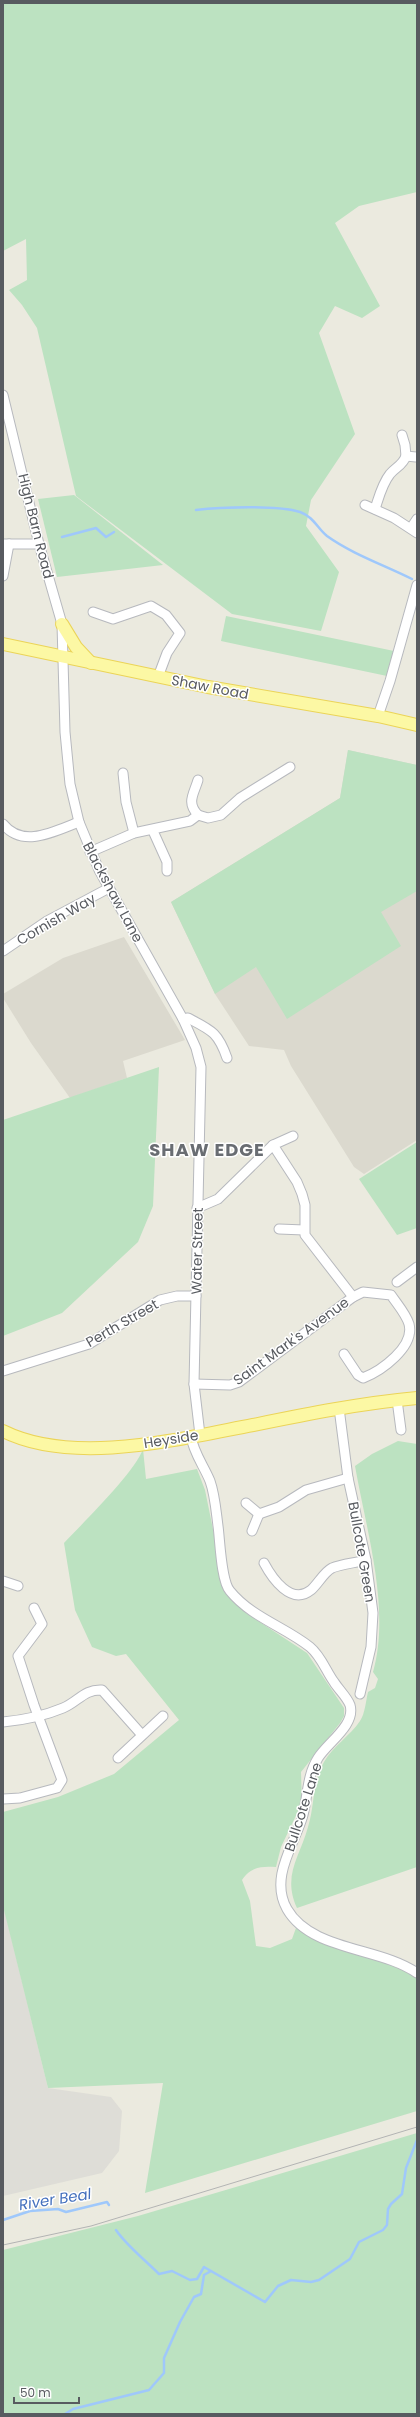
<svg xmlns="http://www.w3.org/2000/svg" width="420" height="2417" viewBox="0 0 420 2417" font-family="Poppins,sans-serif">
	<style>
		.industrial { fill: #deddd7 }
		.education { fill: #dbd9ce }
		.green { fill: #bce2c1 }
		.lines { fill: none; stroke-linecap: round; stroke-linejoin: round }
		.stream { stroke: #9fc8fb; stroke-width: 2.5 }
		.minor-casing { stroke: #b7b9be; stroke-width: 11 }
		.major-casing { stroke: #ebd458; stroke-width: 14 }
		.minor { stroke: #fff; stroke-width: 9 }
		.major { stroke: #fcf8a4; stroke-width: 12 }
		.tram { stroke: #b3b4b4; stroke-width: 1 }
		.labels { text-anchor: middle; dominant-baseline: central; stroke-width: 3; stroke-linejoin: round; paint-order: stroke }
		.street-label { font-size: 14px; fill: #585b60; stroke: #fff }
		.water-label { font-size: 15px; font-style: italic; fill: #4470bd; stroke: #fff }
		.district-label { font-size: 18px; font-weight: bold; letter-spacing: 1px; fill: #696d72; stroke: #fff }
	</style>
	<rect width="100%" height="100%" fill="#ebeadf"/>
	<polygon class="industrial" points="3,1904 48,2088 111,2097 122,2111 119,2151 102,2173 3,2196"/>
	<g class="education">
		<polygon points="348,750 417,765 417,1140 364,1174 354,1167 291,1066 284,1050 249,1046 215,994 171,902 340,798"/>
		<polygon points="124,937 185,1040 123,1061 127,1078 70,1098 31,1043 3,998 3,994 63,958"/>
	</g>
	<g class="green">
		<polygon points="3,3 417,3 417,192 359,206 335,223 380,306 362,318 335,306 319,333 355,434 311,500 306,526 339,572 321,631 232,614 76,496 37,328 22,305 9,290 27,280 26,239 3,251"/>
		<polygon points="74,495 163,565 57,577 38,499"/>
		<polygon points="226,616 394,651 387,676 221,641"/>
		<polygon points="348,750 417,765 417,891 381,912 401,946 287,1019 256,967 215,994 171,902 340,798"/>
		<polygon points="159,1067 153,1206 138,1242 62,1313 3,1336 3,1120"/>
		<polygon points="417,1142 417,1228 397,1235 359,1179"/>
		<path d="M398,1441L417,1444V1867L297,1908C282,1875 300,1857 308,1827C315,1805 312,1782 324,1762C333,1746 350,1736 360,1721C365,1714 366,1700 368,1692L375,1688L378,1679L373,1672C391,1610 366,1529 355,1466L372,1454Z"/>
		<path d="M143,1449L146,1479L197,1469L205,1490L226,1593L246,1613L307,1653L344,1708V1716L340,1723L301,1772L302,1803L281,1847L276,1867C261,1866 251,1867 242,1880L250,1901L256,1946L270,1948L292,1939L296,1928L405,1971L417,1978V2111L145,2193L163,2083L48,2088L3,1906V1812L58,1797L114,1774L179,1720L126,1654L116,1656L92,1647L75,1610L64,1543C83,1523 135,1472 143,1449Z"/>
		<polygon points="417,2133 417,2414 3,2414 3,2250 138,2216"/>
	</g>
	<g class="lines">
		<g class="stream">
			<path d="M196,510C220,507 278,505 300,512C314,517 317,528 327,536C352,554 384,565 412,579"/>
			<polyline points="62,537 96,528 106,537 114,532"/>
			<polyline points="3,2220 30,2211 58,2209 66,2212 107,2202 109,2205"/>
			<path d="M116,2230C126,2245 145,2260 159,2274L172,2271L190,2280L197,2279L204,2267L265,2302L278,2286L291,2280L311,2282L319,2280L350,2259L359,2242L383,2230L387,2225L388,2209L391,2204L402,2194L406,2168L417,2140"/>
			<polyline points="65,2414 73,2409 149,2390 164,2373 164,2358 180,2322 194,2297 201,2294 204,2275 211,2271"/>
		</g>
		<defs>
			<g id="minor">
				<polyline points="3,395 39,544 62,624 65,732 70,784 79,822 99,870 183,1019 196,1048 201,1067 194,1384 200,1435"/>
				<polyline points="402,435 405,445 406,456 416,457"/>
				<polyline points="365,505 394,518 417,533"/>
				<path d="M375,509C379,497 382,484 390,474C396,467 403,465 406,456"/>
				<polyline points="411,528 417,519"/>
				<polyline points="3,544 39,544"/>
				<polyline points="3,576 9,544"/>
				<polyline points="93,612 113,619 151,606 166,615 180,633 167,653 158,677"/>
				<polyline points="378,716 390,681 417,585"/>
				<polyline points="123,773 126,802 134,833"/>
				<path d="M198,780C194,794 186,802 198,815"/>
				<polyline points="198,815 208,818 221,815 240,798 290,767"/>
				<path d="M3,824C23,849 55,831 79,822"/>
				<polyline points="153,831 167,862 167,871"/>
				<polyline points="90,852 134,833 190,821 198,815"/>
				<polyline points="3,951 47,921 109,888"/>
				<path d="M183,1019L188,1018C211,1030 218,1032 227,1058"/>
				<polyline points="293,1136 273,1145 297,1182 302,1194 305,1205 305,1235 353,1297"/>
				<polyline points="197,1208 218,1199 273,1145"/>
				<polyline points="279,1229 304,1230"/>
				<polyline points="397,1282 417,1267"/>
				<polyline points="3,1371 89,1344 160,1300 177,1296 196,1296"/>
				<path d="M194,1384L230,1385L239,1382L353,1297L363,1292L391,1295C397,1304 406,1314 409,1324C415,1347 381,1371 363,1378L358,1375L344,1354"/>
				<polyline points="397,1400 401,1430"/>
				<polyline points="339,1408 348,1478 366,1560 373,1613 371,1647 360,1694"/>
				<path d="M191,1436C193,1452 204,1466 210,1481C215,1495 216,1511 218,1526C220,1540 221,1581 230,1591C251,1617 285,1627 310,1647C321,1656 326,1671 334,1682C339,1690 347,1697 350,1705C356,1725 327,1743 318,1758C307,1775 308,1795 303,1815C295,1844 269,1877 287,1909C311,1951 380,1947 417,1973"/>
				<polyline points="246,1503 259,1514 279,1507 306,1490 348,1478"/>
				<polyline points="252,1531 259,1514"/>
				<path d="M264,1563C272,1578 291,1606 311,1590C318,1584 324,1572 332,1568C342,1564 355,1563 366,1560"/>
				<polyline points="3,1581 18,1586"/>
				<path d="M3,1722C24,1720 44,1716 63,1708C78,1702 84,1689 102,1690L142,1735"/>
				<polyline points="118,1758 163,1716"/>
				<polyline points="3,1799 20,1798 57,1788 62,1780 34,1705 18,1656 42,1624 34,1608"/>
			</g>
			<g id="major">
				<polyline points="62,624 76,647 91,663"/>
				<polyline points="3,644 208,687 378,716 417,725"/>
				<path d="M3,1431C73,1466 179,1439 253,1425C307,1414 362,1403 417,1398"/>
			</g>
		</defs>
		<use href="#minor" class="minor-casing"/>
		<use href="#major" class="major-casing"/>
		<use href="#minor" class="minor"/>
		<use href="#major" class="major"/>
		<polyline class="tram" points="3,2245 91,2226 417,2127"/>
	</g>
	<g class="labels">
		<g class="street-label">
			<text transform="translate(36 526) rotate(76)">High Barn Road</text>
			<text transform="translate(210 687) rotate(11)">Shaw Road</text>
			<text transform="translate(113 892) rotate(62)">Blackshaw Lane</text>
			<text transform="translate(56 919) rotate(-30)">Cornish Way</text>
			<text transform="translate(197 1251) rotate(-89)">Water Street</text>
			<text transform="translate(122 1323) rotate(-30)">Perth Street</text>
			<text transform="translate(291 1341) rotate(-36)">Saint Mark's Avenue</text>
			<text transform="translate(171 1439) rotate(-9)">Heyside</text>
			<text transform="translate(362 1552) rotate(80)">Bullcote Green</text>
			<text transform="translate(303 1807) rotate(-72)">Bullcote Lane</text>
		</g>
		<g class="water-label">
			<text transform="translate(55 2199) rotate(-9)">River Beal</text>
		</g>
		<g class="district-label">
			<text x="207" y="1149">SHAW EDGE</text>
		</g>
	</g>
	<rect width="420" height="2417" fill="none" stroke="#585b60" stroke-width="8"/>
	<path d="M14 2397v6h65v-6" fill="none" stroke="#585b60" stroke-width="2"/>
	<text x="20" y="2397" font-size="12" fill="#585b60" stroke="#ffffff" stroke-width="3" paint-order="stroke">50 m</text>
</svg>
